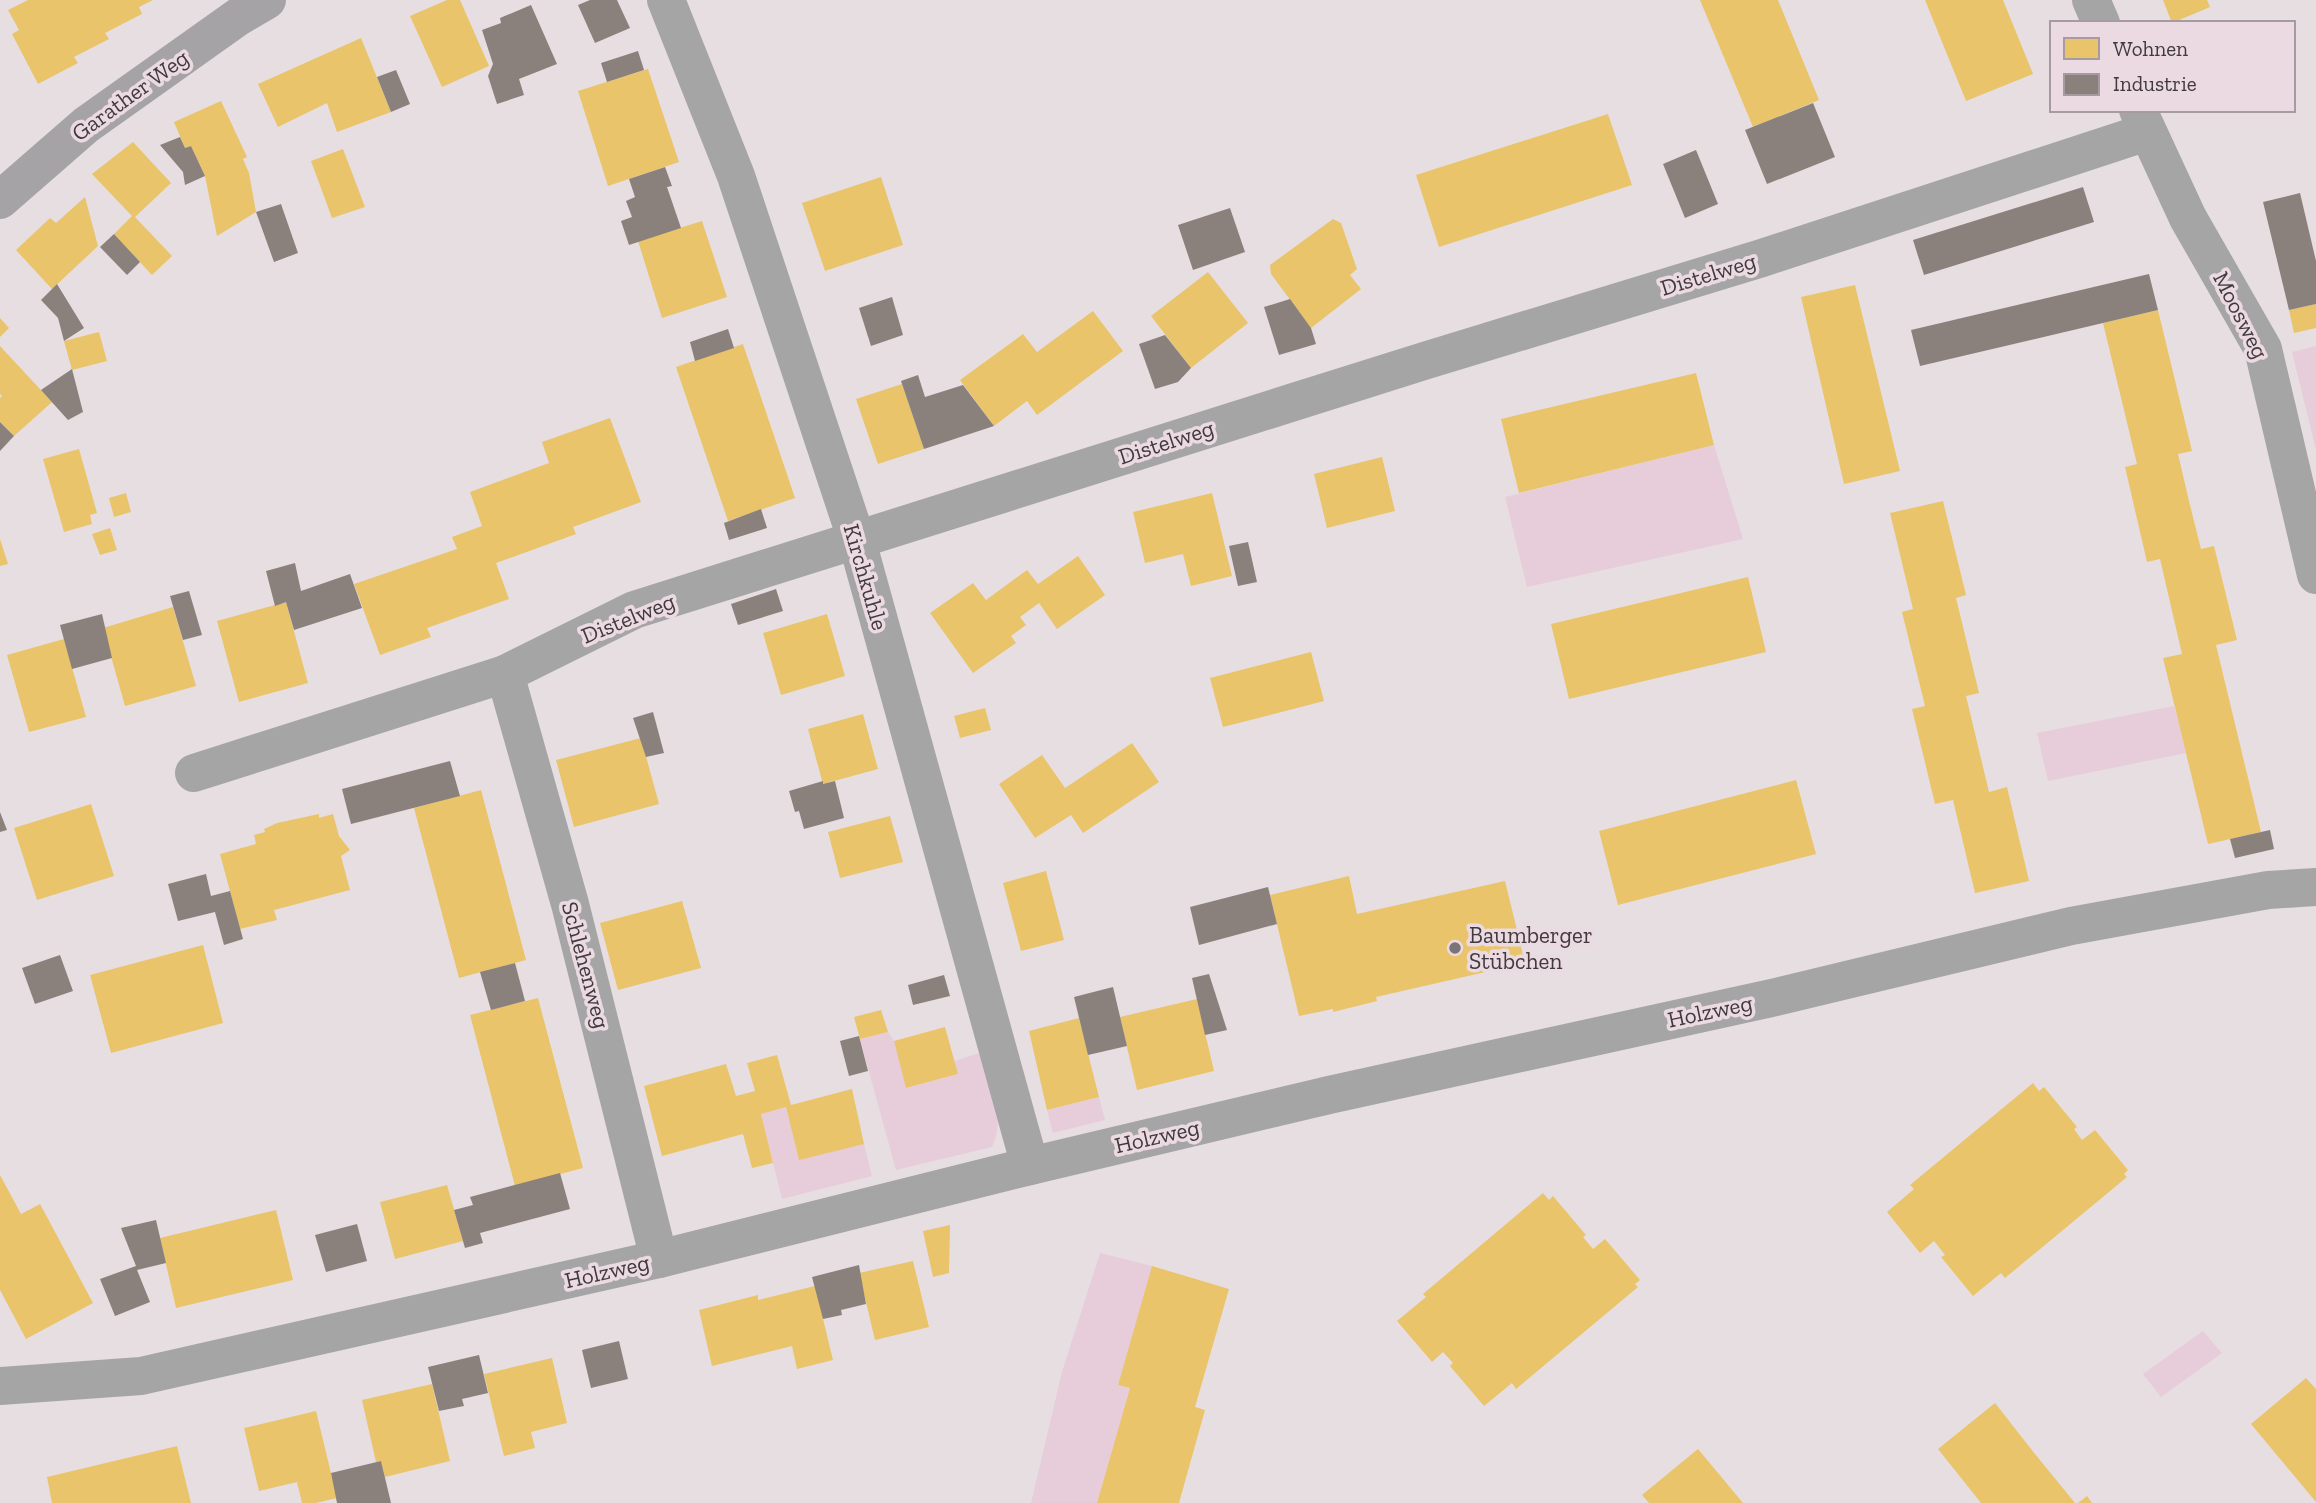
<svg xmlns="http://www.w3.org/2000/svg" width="2316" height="1503" viewBox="0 0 2316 1503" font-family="'Zilla Slab',serif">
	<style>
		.green { fill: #e7ccda }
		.homes { fill: #e9c46a }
		.industry { fill: #8a817c }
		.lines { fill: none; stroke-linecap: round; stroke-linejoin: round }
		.street { stroke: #a6a5a6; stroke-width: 38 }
		.secondary { stroke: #a6a3a6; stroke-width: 38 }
		.poi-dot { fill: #7a7377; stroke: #ebdae2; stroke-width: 2.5 }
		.labels { text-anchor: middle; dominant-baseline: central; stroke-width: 7; stroke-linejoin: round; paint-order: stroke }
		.street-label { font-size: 23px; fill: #403a3d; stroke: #ebdae2 }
		.poi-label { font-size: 23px; fill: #403a3d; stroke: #ebdae2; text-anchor: start }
	</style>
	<rect width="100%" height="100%" fill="#e7dee2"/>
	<g class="green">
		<polygon points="2316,346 2316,450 2292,352"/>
		<polygon points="1714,445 1743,539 1527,587 1505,497"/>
		<polygon points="2174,706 2186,753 2048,781 2037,733"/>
		<path d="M888,1032L894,1041L907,1088L958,1074L954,1061L980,1053C989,1083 1007,1117 992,1147L896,1170L860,1039Z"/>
		<polygon points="1099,1097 1105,1120 1053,1133 1047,1110"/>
		<polygon points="786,1107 799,1159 864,1144 872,1176 782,1199 761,1114"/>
		<polygon points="1100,1253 1152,1266 1118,1385 1130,1388 1097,1503 1031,1503 1062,1372"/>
		<polygon points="2203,1331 2222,1353 2161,1397 2143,1374"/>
	</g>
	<g class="homes">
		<polygon points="28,0 153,0 139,7 142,14 105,33 109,39 74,57 78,63 38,84 12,34 19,30 8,10"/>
		<polygon points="447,0 460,0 489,66 442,87 410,16"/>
		<polygon points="1700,0 1778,0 1819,100 1753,127"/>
		<polygon points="1925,0 2003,0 2033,74 1966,101"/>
		<polygon points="2163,0 2207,0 2210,7 2172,23"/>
		<polygon points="361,38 391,112 337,132 327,103 278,127 258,84"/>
		<polygon points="648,69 679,162 608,186 578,91"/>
		<polygon points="221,101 247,157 243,159 249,173 256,212 217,236 205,176 191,146 185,148 174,122"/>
		<polygon points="1608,114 1632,185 1439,247 1416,175"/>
		<polygon points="133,142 171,183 135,217 172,256 152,275 114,234 132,216 92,174"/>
		<polygon points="343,149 365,207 332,218 311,161"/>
		<polygon points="881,177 903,245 825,271 802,203"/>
		<polygon points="85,197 98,246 52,289 16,250 50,218 56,223"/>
		<polygon points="1333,219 1341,223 1357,269 1350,275 1361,289 1311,328 1271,274 1270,265"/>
		<polygon points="702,221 727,297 662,318 638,241"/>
		<polygon points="1208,272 1248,323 1191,368 1151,316"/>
		<polygon points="1855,285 1900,471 1844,484 1801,297"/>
		<polygon points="2316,304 2316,328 2294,333 2289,310"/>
		<polygon points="2158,310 2192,451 2178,454 2189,501 2201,549 2214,546 2237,640 2216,645 2261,832 2208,844 2163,658 2182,654 2160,559 2147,562 2125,467 2137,464 2103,323"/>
		<polygon points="1093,311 1123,351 1037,415 1027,401 994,426 960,380 1023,334 1037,352"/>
		<polygon points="0,318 9,328 0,337"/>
		<polygon points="99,332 107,361 72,370 64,341"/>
		<polygon points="743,344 795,498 728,521 676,367"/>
		<polygon points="0,346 52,402 14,436 0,422 0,398 2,396 0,394"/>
		<polygon points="1696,373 1714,445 1519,493 1501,419"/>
		<polygon points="902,384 924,449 878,464 856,399"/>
		<polygon points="610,418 641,502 573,527 576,534 496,563 509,599 427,628 431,637 380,655 354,584 457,549 452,537 482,526 470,492 549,463 542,442"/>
		<polygon points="79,449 97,513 90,515 92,524 64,532 43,459"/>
		<polygon points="1382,457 1395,511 1327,528 1314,474"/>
		<polygon points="126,493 131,512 114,517 109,498"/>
		<polygon points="1212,493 1232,576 1191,586 1183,554 1145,563 1133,512"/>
		<polygon points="1943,501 1966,595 1956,598 1979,693 1966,696 1989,792 2007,787 2029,881 1975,893 1953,800 1935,804 1912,709 1925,706 1902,612 1913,609 1890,513"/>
		<polygon points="110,528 117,550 100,555 92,534"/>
		<polygon points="0,539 8,564 0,566"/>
		<polygon points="1078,556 1105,595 1057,629 1039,603 1020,617 1026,625 1011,636 1016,643 973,673 930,613 973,583 986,600 1027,570 1038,584"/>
		<polygon points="1748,577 1766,652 1569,699 1551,624"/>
		<polygon points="286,602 308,683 239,702 217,621"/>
		<polygon points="173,607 196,686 125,706 103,628"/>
		<polygon points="827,614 845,676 781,695 763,633"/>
		<polygon points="64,639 86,717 29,732 7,655"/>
		<polygon points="1311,652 1324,701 1223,727 1210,678"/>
		<polygon points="985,708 991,730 960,738 954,716"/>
		<polygon points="863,714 878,769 823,784 808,729"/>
		<polygon points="641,738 659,804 574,827 556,760"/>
		<polygon points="1132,743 1159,782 1083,833 1071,815 1035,838 999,784 1042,755 1065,788"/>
		<polygon points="1796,780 1816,854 1618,905 1599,831"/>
		<polygon points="481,790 526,960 459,978 414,808"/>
		<polygon points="91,804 114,876 37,900 14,828"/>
		<polygon points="319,814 319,818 333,814 339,836 350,850 341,856 350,890 274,910 277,920 240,929 220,854 256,844 254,835 265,832 264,829 277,823"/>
		<polygon points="890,816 903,862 840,878 828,832"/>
		<polygon points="1046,871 1064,940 1021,951 1003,883"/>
		<polygon points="1349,876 1357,914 1505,881 1525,963 1376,997 1377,1001 1333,1012 1333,1009 1299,1016 1270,895"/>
		<polygon points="682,901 701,968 618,990 600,923"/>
		<polygon points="203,945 223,1023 111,1053 90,975"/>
		<polygon points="538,998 583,1168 515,1186 470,1015"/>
		<polygon points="1197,999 1214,1071 1137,1090 1120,1017"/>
		<polygon points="881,1010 888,1032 860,1039 854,1017"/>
		<polygon points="1079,1018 1099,1097 1047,1110 1029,1031"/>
		<polygon points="945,1027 958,1074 906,1088 894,1041"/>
		<polygon points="777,1055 791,1105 852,1089 864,1144 799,1160 786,1107 761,1114 773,1163 752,1168 743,1134 662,1156 644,1086 726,1064 736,1096 755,1091 747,1063"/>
		<polygon points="2033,1083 2039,1091 2044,1087 2077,1127 2074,1129 2082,1140 2095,1130 2128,1170 2124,1174 2127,1177 2005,1278 2001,1273 1973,1296 1941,1257 1945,1255 1934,1241 1920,1253 1887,1212 1914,1189 1910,1185"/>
		<polygon points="0,1175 21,1214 40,1204 93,1303 26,1339 0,1290"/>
		<polygon points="447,1185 463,1241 395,1259 380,1202"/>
		<polygon points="1543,1193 1549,1200 1553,1196 1586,1235 1583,1237 1593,1249 1605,1239 1640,1280 1635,1284 1638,1287 1516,1389 1512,1383 1484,1406 1450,1366 1453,1363 1443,1352 1432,1362 1397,1321 1426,1297 1423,1294"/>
		<polygon points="276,1210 293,1280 176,1308 160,1238"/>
		<polygon points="950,1225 949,1273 933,1277 923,1231"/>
		<polygon points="913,1261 929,1327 875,1340 859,1273"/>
		<polygon points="1152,1266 1229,1289 1195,1407 1205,1410 1179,1503 1097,1503 1130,1388 1118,1385"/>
		<polygon points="815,1286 833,1360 797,1369 792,1346 712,1366 699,1310 758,1295 758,1300"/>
		<polygon points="552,1358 567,1423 531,1432 535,1448 504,1456 484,1374"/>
		<polygon points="2306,1378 2316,1389 2316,1502 2251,1424"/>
		<polygon points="432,1384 450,1461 385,1477 381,1461 376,1462 362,1400"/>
		<polygon points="1995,1403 2035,1454 2075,1503 1981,1503 1938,1449"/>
		<polygon points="316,1411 337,1498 316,1503 302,1503 297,1482 259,1491 244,1428"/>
		<polygon points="177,1446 191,1503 52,1503 47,1477"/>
		<polygon points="1698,1449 1743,1503 1649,1503 1642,1495"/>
		<polygon points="2087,1496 2092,1503 2078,1503"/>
	</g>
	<g class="industry">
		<polygon points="590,0 617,0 630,28 595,43 578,5"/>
		<polygon points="531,5 557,64 519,79 524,95 497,104 488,76 493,64 482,30 501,23 500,18"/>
		<polygon points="638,51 644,70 607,82 601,63"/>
		<polygon points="396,70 410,104 391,112 377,77"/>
		<polygon points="1813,103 1835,157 1767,184 1745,130"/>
		<polygon points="180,137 185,148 191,146 205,176 185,185 183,172 160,145"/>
		<polygon points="1696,150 1718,204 1685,218 1663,164"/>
		<polygon points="665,167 672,186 667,187 681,228 629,245 621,221 632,217 626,201 635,197 629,179"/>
		<polygon points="2083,187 2094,222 1924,275 1913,240"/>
		<polygon points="2300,193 2316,261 2316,304 2289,310 2263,202"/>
		<polygon points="281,204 298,253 274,262 256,212"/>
		<polygon points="1230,208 1245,252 1193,270 1178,225"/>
		<polygon points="114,234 140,262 127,275 100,247"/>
		<polygon points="2149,274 2158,310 1920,366 1911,330"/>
		<polygon points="57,284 84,328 64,341 58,318 41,300"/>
		<polygon points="892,297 903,335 871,346 859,308"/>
		<polygon points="1290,299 1311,328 1316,344 1279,355 1264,307"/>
		<polygon points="728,329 734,348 695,361 690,342"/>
		<polygon points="1165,335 1191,368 1178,382 1155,389 1139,344"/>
		<polygon points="72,369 83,412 68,420 41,390"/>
		<polygon points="918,375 925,397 963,385 994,426 924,449 901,381"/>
		<polygon points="0,422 14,436 0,451"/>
		<polygon points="761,509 767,528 729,540 724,523"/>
		<polygon points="1248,542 1257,582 1238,586 1229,546"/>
		<polygon points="295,563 301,591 350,574 362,608 294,630 286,602 275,606 266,571"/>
		<polygon points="776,589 783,611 738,625 731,604"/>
		<polygon points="189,591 202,635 183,640 170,596"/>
		<polygon points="102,614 112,658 72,669 60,625"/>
		<polygon points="653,712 664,753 646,757 633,718"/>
		<polygon points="450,761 460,796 351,824 342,789"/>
		<polygon points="823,781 823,784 835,781 844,818 804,829 799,811 795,812 789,791"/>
		<polygon points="0,812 7,830 0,832"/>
		<polygon points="2270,830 2274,849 2235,858 2230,839"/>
		<polygon points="206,874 211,896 230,891 243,939 224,945 215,912 178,921 168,884"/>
		<polygon points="1268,887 1277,924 1199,945 1190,907"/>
		<polygon points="60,955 73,991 35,1004 22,968"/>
		<polygon points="515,963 525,1001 491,1010 480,972"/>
		<polygon points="1209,974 1227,1030 1205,1035 1192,978"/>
		<polygon points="944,975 950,996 913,1005 908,985"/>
		<polygon points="1113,987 1127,1046 1088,1055 1074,997"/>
		<polygon points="859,1036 868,1071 849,1076 840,1041"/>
		<polygon points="560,1173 570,1209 480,1233 483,1243 465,1248 454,1210 473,1205 470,1197"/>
		<polygon points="156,1220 166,1263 137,1270 150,1302 115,1316 100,1279 136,1266 121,1228"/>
		<polygon points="357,1224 367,1261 326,1272 315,1235"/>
		<polygon points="859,1265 866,1304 841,1310 842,1315 823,1319 812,1277"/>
		<polygon points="619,1341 628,1379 591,1388 582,1350"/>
		<polygon points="479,1355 488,1393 462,1399 464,1406 439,1411 428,1367"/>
		<polygon points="381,1461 391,1503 337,1503 331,1473"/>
	</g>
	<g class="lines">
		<g class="street">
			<polyline points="666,0 736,176 857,541 1030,1166"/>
			<polyline points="2091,0 2101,23"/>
			<polyline points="2138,110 2188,218 2263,349 2316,575"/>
			<polyline points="505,674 570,904 659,1259"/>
			<polyline points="194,773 505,674 634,610 1424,361 1762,258 2147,132"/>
			<polyline points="0,1386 141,1376 659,1259 1030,1166 1329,1095 1776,997 2071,926 2268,890 2316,887"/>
		</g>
		<polyline class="secondary" points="0,200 86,125 238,17 267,0"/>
	</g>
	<circle class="poi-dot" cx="1455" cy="948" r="7"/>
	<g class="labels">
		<g class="street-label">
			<text transform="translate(130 95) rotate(-36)">Garather Weg</text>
			<text transform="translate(1708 274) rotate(-17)">Distelweg</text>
			<text transform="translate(2241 315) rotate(63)">Moosweg</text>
			<text transform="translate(1166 442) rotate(-18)">Distelweg</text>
			<text transform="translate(866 577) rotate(74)">Kirchkuhle</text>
			<text transform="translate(628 618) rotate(-22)">Distelweg</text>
			<text transform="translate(586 965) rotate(75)">Schlehenweg</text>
			<text transform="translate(1710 1011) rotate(-12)">Holzweg</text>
			<text transform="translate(1157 1136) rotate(-13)">Holzweg</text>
			<text transform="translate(607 1271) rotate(-13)">Holzweg</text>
		</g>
		<g class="poi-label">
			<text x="1469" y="935">Baumberger<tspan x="1469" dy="26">Stübchen</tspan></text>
		</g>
	</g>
	<rect x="2050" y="21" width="245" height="91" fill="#ebdae2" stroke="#a79aa0" stroke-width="2"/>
	<rect x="2064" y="38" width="35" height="21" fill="#e9c46a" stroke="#a79aa0" stroke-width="2"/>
	<text x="2113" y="56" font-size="21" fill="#403a3d">Wohnen</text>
	<rect x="2064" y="74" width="35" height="21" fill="#8a817c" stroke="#a79aa0" stroke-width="2"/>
	<text x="2113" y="91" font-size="21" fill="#403a3d">Industrie</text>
</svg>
